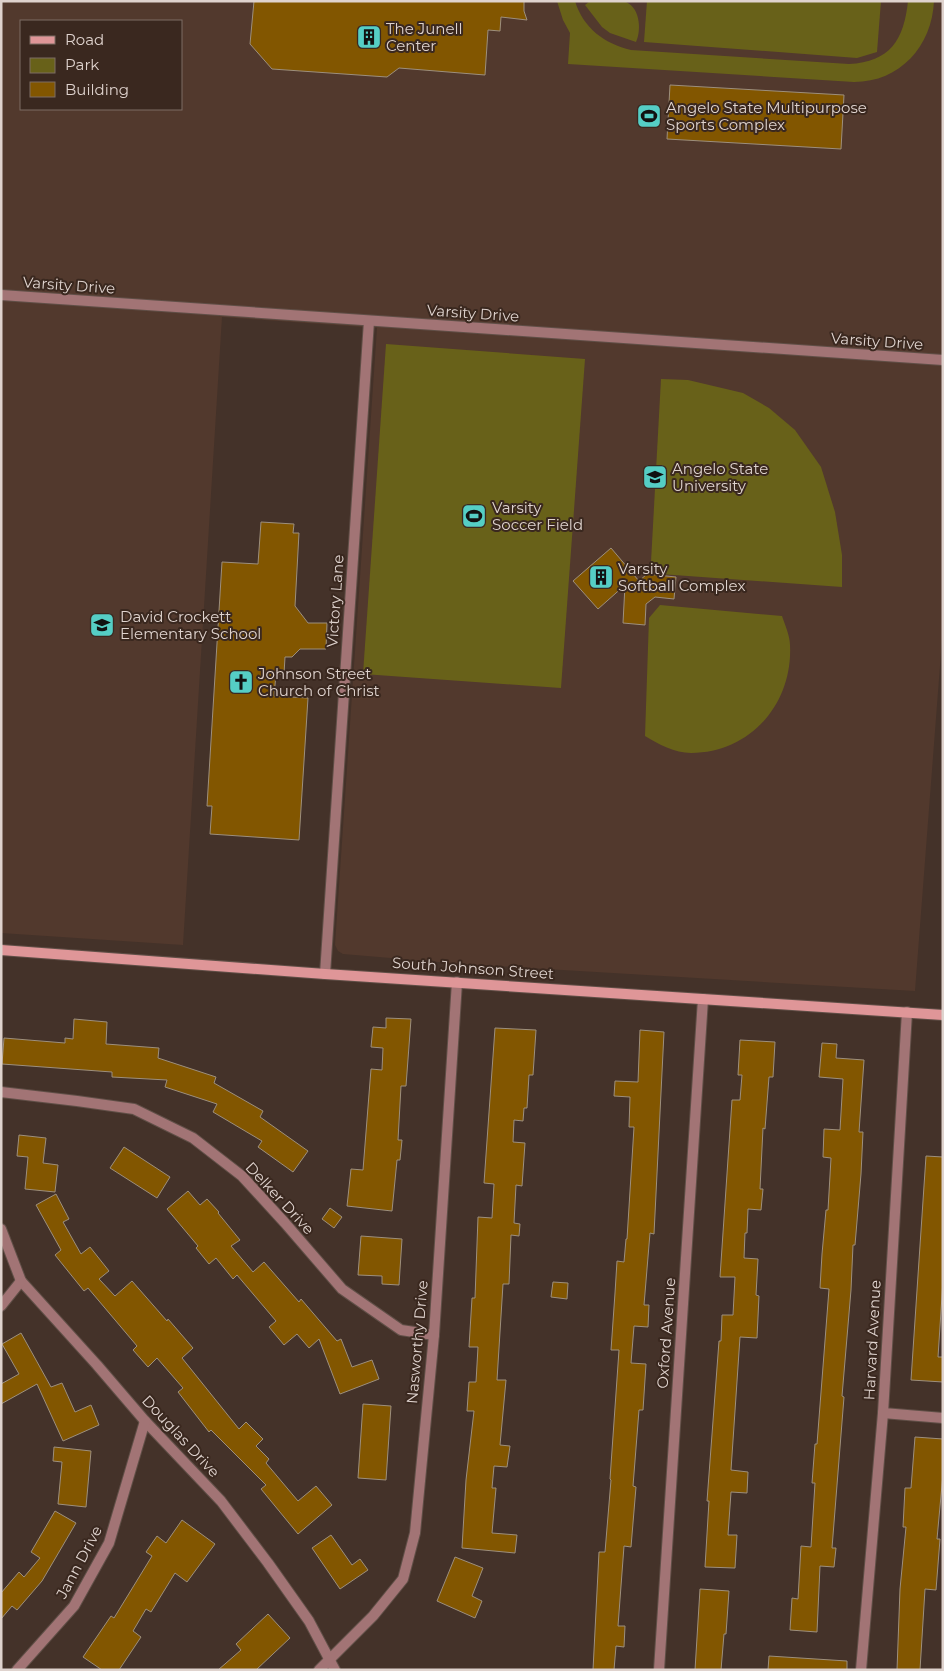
<svg xmlns="http://www.w3.org/2000/svg" width="944" height="1671" viewBox="0 0 944 1671" font-family="Montserrat,sans-serif">
	<style>
		.built { fill: #52392d; fill-rule: evenodd }
		.green { fill: #686119 }
		.building { fill: #825600; stroke: #9d8f7d }
		.lines { fill: none; stroke-linecap: round; stroke-linejoin: round }
		.street-casing { stroke: #604f47; stroke-width: 12 }
		.secondary-casing { stroke: #604f47; stroke-width: 12 }
		.street { stroke: #a27475; stroke-width: 10 }
		.secondary { stroke: #df9698; stroke-width: 10 }
		.labels { text-anchor: middle; dominant-baseline: central; stroke-width: 4; stroke-linejoin: round; paint-order: stroke }
		.poi-label { font-size: 15px; fill: #dfd3ce; stroke: #3a281f; text-anchor: start }
		.street-label { font-size: 15px; fill: #dfd3ce; stroke: #3a281f }
	</style>
	<rect width="100%" height="100%" fill="#443229"/>
	<path class="built" d="M1,1H943V627L915,991L462,964L343,954L338,951L335,945L377,328L222,317L183,945L1,933ZM21,21H181V109H21Z"/>
	<g class="green">
		<path d="M557,1H575C583,28 605,44 631,50L849,64C890,62 904,40 908,1H934C932,46 900,82 854,82L568,64L570,33L563,20Z"/>
		<path d="M590,1C601,1 613,0 623,1C640,5 642,30 636,42L610,33L602,27L585,5Z"/>
		<polygon points="647,1 881,1 877,52 857,58 644,42"/>
		<polygon points="386,344 585,359 561,688 363,674"/>
		<polygon points="661,379 688,380 743,393 769,408 795,430 821,467 835,512 842,555 842,587 660,574 651,562"/>
		<path d="M660,605L782,616C785,625 790,636 790,645C793,704 750,753 691,753C675,753 658,744 645,736L649,618Z"/>
	</g>
	<g class="building">
		<polygon points="254,1 524,1 524,11 527,20 501,17 500,31 488,30 485,75 399,68 387,77 272,69 250,44"/>
		<polygon points="670,85 844,95 841,149 667,139"/>
		<polygon points="261,522 294,524 293,533 299,533 295,606 308,623 327,623 326,649 300,649 292,657 285,657 284,674 276,674 274,696 308,698 299,840 210,834 212,806 207,806 222,562 258,564"/>
		<polygon points="611,548 639,581 647,574 676,577 674,599 655,597 646,604 645,625 623,623 625,585 598,609 573,581"/>
		<polygon points="386,1018 411,1019 406,1086 401,1086 398,1140 402,1140 400,1160 397,1160 392,1211 347,1206 351,1169 363,1170 371,1069 382,1070 383,1048 371,1047 373,1027 386,1028"/>
		<polygon points="74,1019 107,1022 106,1044 159,1048 158,1058 216,1077 214,1083 263,1111 260,1117 308,1151 293,1172 258,1147 262,1141 213,1112 217,1104 165,1087 167,1080 112,1077 112,1072 2,1064 4,1038 65,1043 65,1038 73,1039"/>
		<polygon points="495,1028 536,1030 533,1075 529,1075 527,1108 524,1108 523,1121 514,1120 513,1142 525,1143 522,1186 516,1185 514,1223 520,1224 519,1236 511,1235 509,1284 503,1284 497,1380 506,1380 500,1445 510,1446 507,1467 494,1466 492,1488 496,1488 492,1533 517,1535 515,1553 462,1548 466,1480 474,1411 467,1411 469,1382 476,1382 478,1347 469,1347 472,1298 475,1298 478,1217 492,1218 494,1184 484,1183"/>
		<polygon points="640,1030 664,1032 654,1234 650,1233 644,1305 649,1305 648,1327 634,1326 631,1363 646,1364 643,1410 639,1410 633,1486 636,1487 631,1547 624,1546 618,1626 625,1626 624,1647 616,1646 614,1670 593,1670 599,1552 605,1552 611,1480 610,1479 619,1350 611,1350 615,1293 617,1261 624,1262 626,1239 627,1239 634,1127 629,1127 630,1097 614,1096 615,1081 638,1082"/>
		<polygon points="740,1040 775,1042 773,1077 769,1077 765,1129 763,1128 760,1189 763,1189 761,1210 748,1209 747,1233 745,1233 744,1258 758,1259 756,1295 759,1296 757,1338 740,1337 731,1470 748,1472 747,1493 731,1492 728,1535 737,1535 735,1568 705,1567 709,1501 707,1501 719,1341 721,1341 722,1315 733,1315 735,1277 720,1277 732,1100 740,1100 742,1075 738,1075"/>
		<polygon points="822,1043 837,1044 836,1058 864,1060 859,1132 863,1132 861,1174 855,1245 853,1245 851,1290 842,1396 844,1397 832,1548 836,1548 834,1567 820,1566 817,1632 790,1630 792,1598 798,1599 801,1546 811,1547 815,1483 812,1483 815,1444 817,1444 829,1289 820,1288 822,1254 826,1210 828,1210 831,1158 823,1157 824,1129 840,1130 843,1079 819,1077"/>
		<polygon points="19,1135 46,1138 43,1163 58,1165 55,1192 25,1189 28,1157 17,1156"/>
		<polygon points="124,1147 170,1177 157,1198 110,1168"/>
		<polygon points="926,1156 943,1157 943,1280 938,1357 943,1357 943,1382 911,1380"/>
		<polygon points="188,1191 200,1205 207,1199 219,1212 218,1213 240,1240 231,1246 253,1272 264,1262 299,1302 301,1299 337,1341 341,1339 352,1367 372,1360 379,1379 340,1394 319,1339 309,1348 297,1334 284,1345 269,1327 276,1321 237,1275 233,1279 216,1258 209,1264 196,1248 198,1246 167,1209"/>
		<polygon points="56,1194 69,1219 63,1222 81,1254 90,1247 109,1271 99,1279 115,1296 132,1281 167,1321 168,1319 193,1348 182,1358 239,1429 246,1422 263,1439 256,1446 269,1459 266,1463 298,1501 316,1486 332,1505 298,1534 261,1489 266,1485 211,1430 209,1432 178,1392 183,1388 157,1358 148,1367 133,1350 137,1346 88,1288 84,1291 55,1255 61,1250 36,1205"/>
		<polygon points="330,1208 342,1217 334,1228 322,1219"/>
		<polygon points="361,1236 402,1239 399,1285 382,1284 382,1276 358,1275"/>
		<polygon points="553,1282 568,1283 567,1299 551,1297"/>
		<polygon points="21,1333 51,1387 62,1383 75,1412 91,1405 99,1425 63,1441 37,1384 1,1404 1,1384 19,1374 2,1344"/>
		<polygon points="363,1404 391,1406 386,1480 358,1478"/>
		<polygon points="915,1437 943,1439 943,1474 937,1539 940,1539 936,1590 925,1589 920,1670 897,1670 900,1589 906,1527 903,1527 905,1488 911,1488"/>
		<polygon points="54,1447 91,1451 86,1507 58,1504 62,1462 53,1461"/>
		<polygon points="55,1511 76,1523 42,1581 17,1610 12,1606 1,1619 1,1593 19,1572 24,1577 40,1558 31,1552"/>
		<polygon points="182,1520 215,1544 187,1582 175,1573 151,1612 146,1609 133,1631 141,1637 119,1670 102,1670 83,1657 111,1616 114,1618 152,1556 146,1552 157,1536 166,1543"/>
		<polygon points="331,1535 352,1565 360,1559 368,1570 340,1589 312,1548"/>
		<polygon points="455,1557 483,1568 472,1596 482,1601 475,1618 437,1601"/>
		<polygon points="700,1589 729,1591 726,1634 724,1634 721,1670 695,1670"/>
		<polygon points="268,1614 290,1638 256,1670 218,1670 241,1650 236,1644"/>
		<polygon points="769,1656 847,1661 847,1670 768,1670"/>
	</g>
	<g class="lines">
		<defs>
			<g id="street">
				<polyline points="1,295 943,360"/>
				<polyline points="325,974 369,321"/>
				<polyline points="1,1092 77,1101 134,1109 193,1138 242,1176 285,1223 342,1289 401,1330 434,1335"/>
				<polyline points="1,1229 21,1281 97,1365 145,1421 221,1501 268,1563 309,1621 335,1670"/>
				<polyline points="1,1306 21,1281"/>
				<polyline points="883,1413 943,1418"/>
				<polyline points="17,1670 74,1606 109,1543 145,1421"/>
				<polyline points="319,1670 373,1616 403,1579 415,1533 434,1335 457,982"/>
				<polyline points="659,1670 703,999"/>
				<polyline points="861,1670 883,1413 907,1012"/>
			</g>
			<polyline id="secondary" points="1,950 325,974 943,1015"/>
		</defs>
		<use href="#street" class="street-casing"/>
		<use href="#secondary" class="secondary-casing"/>
		<use href="#street" class="street"/>
		<use href="#secondary" class="secondary"/>
	</g>
	<defs>
		<symbol id="building-square" viewBox="-11 -11 22 22"><rect x="-9" y="-9" width="18" height="18" rx="4" fill="#55cec5" stroke="#3a281f"/><path d="M-4-6H4V6H1V3H-1V6H-4ZM-2.5-4.3h1.7v1.8h-1.7ZM.8-4.3h1.7v1.8H.8ZM-2.5-1h1.7V.8h-1.7ZM.8-1h1.7V.8H.8Z" fill="#111"/></symbol>
		<symbol id="stadium-square" viewBox="-11 -11 22 22"><rect x="-9" y="-9" width="18" height="18" rx="4" fill="#55cec5" stroke="#3a281f"/><path d="M0-5a6.5 5 0 1 0 0 10a6.5 5 0 1 0 0-10ZM-3.5-1.8h7v3.6h-7Z" fill="#111"/></symbol>
		<symbol id="university-square" viewBox="-11 -11 22 22"><rect x="-9" y="-9" width="18" height="18" rx="4" fill="#55cec5" stroke="#3a281f"/><path d="M0-5L7-2L0 1L-7-2ZM-4 1L0 2.5L4 1V4Q0 6-4 4Z" fill="#111"/></symbol>
		<symbol id="school-square" viewBox="-11 -11 22 22"><rect x="-9" y="-9" width="18" height="18" rx="4" fill="#55cec5" stroke="#3a281f"/><path d="M0-5L7-2L0 1L-7-2ZM-4 1L0 2.5L4 1V4Q0 6-4 4Z" fill="#111"/></symbol>
		<symbol id="church-square" viewBox="-11 -11 22 22"><rect x="-9" y="-9" width="18" height="18" rx="4" fill="#55cec5" stroke="#3a281f"/><path d="M-1.2-6h2.4v3.5h3.3v2.4h-3.3V6h-2.4V-.1h-3.3v-2.4h3.3Z" fill="#111"/></symbol>
	</defs>
	<g fill-rule="evenodd">
		<use href="#building-square" x="355" y="23" width="28" height="28"/>
		<use href="#stadium-square" x="635" y="102" width="28" height="28"/>
		<use href="#university-square" x="641" y="463" width="28" height="28"/>
		<use href="#stadium-square" x="460" y="502" width="28" height="28"/>
		<use href="#building-square" x="587" y="563" width="28" height="28"/>
		<use href="#school-square" x="88" y="611" width="28" height="28"/>
		<use href="#church-square" x="227" y="668" width="28" height="28"/>
	</g>
	<g class="labels">
		<g class="poi-label">
			<text x="386" y="28">The Junell<tspan x="386" dy="17">Center</tspan></text>
			<text x="666" y="107">Angelo State Multipurpose<tspan x="666" dy="17">Sports Complex</tspan></text>
			<text x="672" y="468">Angelo State<tspan x="672" dy="17">University</tspan></text>
			<text x="492" y="507">Varsity<tspan x="492" dy="17">Soccer Field</tspan></text>
			<text x="618" y="568">Varsity<tspan x="618" dy="17">Softball Complex</tspan></text>
			<text x="120" y="616">David Crockett<tspan x="120" dy="17">Elementary School</tspan></text>
			<text x="258" y="673">Johnson Street<tspan x="258" dy="17">Church of Christ</tspan></text>
		</g>
		<g class="street-label">
			<text transform="translate(69 285) rotate(4)">Varsity Drive</text>
			<text transform="translate(473 313) rotate(4)">Varsity Drive</text>
			<text transform="translate(877 341) rotate(4)">Varsity Drive</text>
			<text transform="translate(335 601) rotate(-86)">Victory Lane</text>
			<text transform="translate(473 968) rotate(4)">South Johnson Street</text>
			<text transform="translate(280 1198) rotate(47)">Delker Drive</text>
			<text transform="translate(666 1333) rotate(-86)">Oxford Avenue</text>
			<text transform="translate(872 1340) rotate(-87)">Harvard Avenue</text>
			<text transform="translate(417 1342) rotate(-85)">Nasworthy Drive</text>
			<text transform="translate(181 1436) rotate(47)">Douglas Drive</text>
			<text transform="translate(79 1562) rotate(-62)">Jann Drive</text>
		</g>
	</g>
	<rect width="944" height="1671" fill="none" stroke="#dfd3ce" stroke-width="5"/>
	<rect x="20" y="20" width="162" height="90" fill="#3a281f" stroke="#7c6c65"/>
	<rect x="30" y="36" width="25" height="8" fill="#df9698" stroke="#7c6c65"/>
	<text x="65" y="45" font-size="15" fill="#dfd3ce">Road</text>
	<rect x="30" y="58" width="25" height="15" fill="#686119" stroke="#7c6c65"/>
	<text x="65" y="70" font-size="15" fill="#dfd3ce">Park</text>
	<rect x="30" y="82" width="25" height="15" fill="#825600" stroke="#7c6c65"/>
	<text x="65" y="95" font-size="15" fill="#dfd3ce">Building</text>
</svg>
